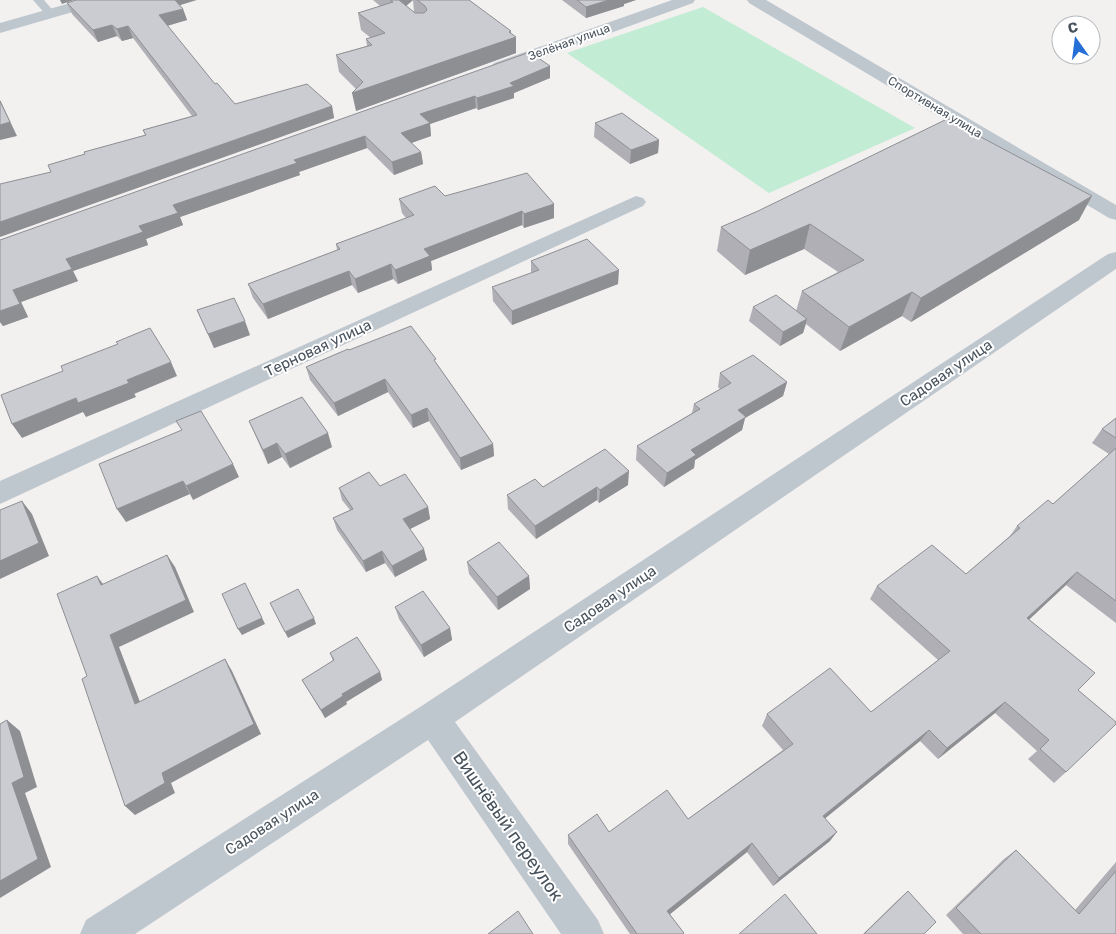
<svg xmlns="http://www.w3.org/2000/svg" width="1116" height="934" viewBox="0 0 1116 934" font-family="Rubik,sans-serif">
	<style>
		.green { fill: #c2ecd4 }
		.lines { fill: none; stroke-linecap: round; stroke-linejoin: round }
		.service { fill: #bfc7ce; fill-rule: evenodd }
		.minor { fill: #bfc7ce; fill-rule: evenodd }
		.wall { fill: #afafb5; fill-rule: evenodd }
		.shaded-wall { fill: #8e8f93 }
		.building { fill: #cbccd2; stroke: #8e8f93 }
		.labels { text-anchor: middle; dominant-baseline: central; stroke-width: 4; stroke-linejoin: round; paint-order: stroke }
		.far-street-label { font-size: 12px; fill: #49535d; stroke: #fff }
		.street-label { font-size: 15px; fill: #49535d; stroke: #fff }
		.near-street-label { font-size: 18px; fill: #49535d; stroke: #fff }
	</style>
	<rect width="100%" height="100%" fill="#f3f0f0"/>
	<polygon class="green" points="703,7 915,128 769,193 567,53"/>
	<g class="lines">
		<polygon class="service" points="33,0 44,0 56,14 55,16 47,16"/>
		<g class="minor">
			<polygon points="81,0 106,0 104,3 0,33 0,23"/>
			<polygon points="672,0 695,0 693,3 506,71 500,72 494,71 491,67 494,63"/>
			<polygon points="747,0 766,0 1116,205 1116,220 1109,218 749,3"/>
			<polygon points="636,196 643,198 646,202 643,206 0,504 0,481"/>
			<polygon points="1116,252 1116,269 455,722 598,920 604,934 561,934 428,740 135,934 80,934 86,920 420,707 1108,254"/>
		</g>
	</g>
	<g class="wall">
		<polygon points="76,0 197,0 180,5 183,9 187,20 167,26 215,84 235,104 332,106 334,118 51,172 85,154 145,135 143,130 192,116 133,38 122,41 117,36 98,42 72,14 67,3"/>
		<path d="M373,0H469L511,33L516,53L356,111V89L339,72L336,55L367,46L366,39L371,38L361,30L358,13L380,6ZM413,0L414,12L406,6Z"/>
		<polygon points="562,0 636,0 624,4 624,6 586,18"/>
		<polygon points="550,66 550,78 514,93 514,98 478,110 476,108 430,124 431,136 411,143 421,152 423,164 394,175 367,148 299,172 300,175 180,217 183,225 146,239 148,245 73,271 78,281 21,302 28,317 3,326 0,322 0,240"/>
		<polygon points="595,123 659,140 658,153 630,164 594,137"/>
		<polygon points="445,196 554,204 554,218 524,228 522,225 431,261 432,270 398,284 393,279 358,293 352,285 268,319 253,298 248,284 337,250 336,244 406,218 402,213 399,199"/>
		<polygon points="758,211 1079,220 911,322 902,316 840,351 806,324 803,333 780,346 749,321 753,307 796,311 802,291 838,272 804,249 745,275 717,251 721,227"/>
		<polygon points="531,261 618,284 512,325 493,301 492,287 531,273"/>
		<polygon points="197,310 250,335 214,348"/>
		<polygon points="349,350 437,364 493,444 494,456 461,470 429,421 413,428 388,392 338,416 310,380 306,367"/>
		<polygon points="720,373 787,382 783,396 745,418 742,430 695,460 694,468 664,487 636,460 637,446 692,413 694,404 720,389 718,387"/>
		<polygon points="1116,418 1116,623 1066,585 1029,619 1078,690 1066,772 1054,783 1028,759 1037,751 995,713 938,759 920,741 825,818 830,841 773,886 747,852 670,914 683,934 630,934 568,844 568,835 609,832 688,819 783,750 762,726 767,714 871,712 938,660 870,599 877,586 966,574 1010,536 1017,526 1053,504 1109,454 1092,443 1102,429"/>
		<polygon points="249,421 332,447 290,468 282,457 268,464"/>
		<polygon points="628,485 599,503 597,500 536,539 508,509 507,495 543,487"/>
		<polygon points="380,486 428,507 430,519 410,529 427,560 395,577 385,563 366,572 337,530 333,518 350,510 342,500 339,488"/>
		<polygon points="467,562 529,576 530,589 498,610 469,574"/>
		<polygon points="395,607 450,628 452,640 424,657 399,619"/>
		<polygon points="330,653 380,672 382,680 346,702 347,704 325,718 302,680 333,661"/>
		<polygon points="1016,850 1075,910 1116,862 1116,934 963,934 946,915 1004,859"/>
		<polygon points="908,891 924,934 863,934 899,899"/>
	</g>
	<g class="shaded-wall">
		<polygon points="60,0 74,0 62,4"/>
		<polygon points="172,0 196,0 174,7"/>
		<polygon points="397,0 413,0 399,12"/>
		<polygon points="609,0 636,0 624,4 624,6 586,18 586,7"/>
		<polygon points="183,9 187,20 163,27 159,15"/>
		<polygon points="112,25 117,36 98,42 93,30"/>
		<polygon points="128,26 133,38 122,41 117,29"/>
		<polygon points="511,31 511,38 516,37 516,53 356,111 352,93"/>
		<polygon points="550,66 550,78 514,93 514,98 478,110 477,98 510,83"/>
		<polygon points="475,96 476,108 430,124 431,136 403,146 401,133 420,114"/>
		<polygon points="0,100 17,136 0,140"/>
		<polygon points="332,106 334,118 0,237 0,222"/>
		<polygon points="365,136 367,148 299,172 300,175 180,217 183,225 146,239 148,245 73,271 78,281 21,302 28,317 3,326 0,322 0,311 13,290 66,259 139,226 173,205 294,160"/>
		<polygon points="659,140 658,153 630,164 631,150"/>
		<polygon points="421,152 423,164 394,175 392,162"/>
		<polygon points="1092,196 1079,220 911,322 921,298"/>
		<polygon points="554,204 554,218 524,228 524,214"/>
		<polygon points="522,211 522,225 431,261 432,270 398,284 395,270 424,249"/>
		<polygon points="810,224 804,249 745,275 750,250"/>
		<polygon points="391,264 393,279 358,293 355,279"/>
		<polygon points="619,270 618,284 512,325 512,311"/>
		<polygon points="349,271 352,285 268,319 263,304"/>
		<polygon points="912,292 902,316 840,351 849,327"/>
		<polygon points="807,319 803,333 780,346 783,332"/>
		<polygon points="245,321 250,335 214,348 208,334"/>
		<polygon points="171,362 177,376 134,394 127,380"/>
		<polygon points="385,379 388,392 338,416 334,403"/>
		<polygon points="787,382 783,396 745,418 742,430 695,460 694,468 664,487 667,473 691,450 738,410"/>
		<polygon points="129,383 136,397 86,417 83,412 22,438 12,424 76,398"/>
		<polygon points="427,408 429,421 413,428 411,415"/>
		<polygon points="328,433 332,447 290,468 285,454"/>
		<polygon points="277,443 282,457 268,464 263,450"/>
		<polygon points="493,444 494,456 461,470 460,458"/>
		<polygon points="233,464 239,477 193,500 186,486"/>
		<polygon points="629,471 628,485 599,503 600,490"/>
		<polygon points="183,481 190,494 126,522 117,509"/>
		<polygon points="597,487 597,500 536,539 535,526"/>
		<polygon points="22,501 32,514 49,556 0,579 0,561"/>
		<polygon points="428,507 430,519 406,531 403,519"/>
		<polygon points="424,549 427,560 395,577 392,566"/>
		<polygon points="382,551 385,563 366,572 363,561"/>
		<polygon points="167,555 175,567 194,612 119,647 145,715 135,704 110,635"/>
		<polygon points="1077,572 1066,585 1017,631 1027,618"/>
		<polygon points="97,576 106,588 101,585"/>
		<polygon points="529,576 530,589 498,610 497,597"/>
		<polygon points="248,589 265,624 242,635 238,629"/>
		<polygon points="314,618 316,624 288,638 285,632"/>
		<polygon points="450,628 452,640 424,657 421,645"/>
		<polygon points="225,659 232,671 261,734 171,783 175,793 135,815 125,806 162,773"/>
		<polygon points="380,672 382,680 346,702 347,704 325,718 321,710 342,694"/>
		<polygon points="1005,702 995,713 938,759 947,748"/>
		<polygon points="7,720 20,731 37,787 25,793 51,867 0,898 0,881 12,783"/>
		<polygon points="929,730 920,741 817,825 823,816"/>
		<polygon points="837,832 830,841 773,886 779,878"/>
		<polygon points="752,843 747,852 664,919 667,911"/>
	</g>
	<g class="building">
		<polygon points="76,0 175,0 183,9 159,15 215,84 217,83 235,104 307,84 332,106 0,222 0,184 51,172 48,165 85,154 84,152 146,135 143,130 197,115 128,26 117,29 112,25 93,30 67,3"/>
		<polygon points="390,0 399,0 415,13 424,13 427,10 425,6 417,0 469,0 511,31 509,32 516,37 352,93 363,82 336,55 372,45 366,39 385,33 358,13 393,2"/>
		<polygon points="577,0 609,0 586,7"/>
		<polygon points="530,52 550,66 510,83 514,86 477,98 475,96 420,114 430,123 401,133 421,152 392,162 365,136 294,160 297,163 173,205 178,213 139,226 143,232 66,259 72,269 13,290 20,304 0,311 0,240"/>
		<polygon points="0,101 10,122 0,125"/>
		<polygon points="622,113 659,140 631,150 595,123"/>
		<polygon points="947,119 1092,196 921,298 912,292 849,327 802,291 864,260 810,224 750,250 721,227 758,211"/>
		<polygon points="527,173 554,204 524,214 522,211 424,249 430,256 395,270 391,264 355,279 349,271 263,304 248,284 340,249 336,244 414,215 399,199 435,186 445,196"/>
		<polygon points="587,239 619,270 512,311 492,287 539,270 531,261"/>
		<polygon points="776,295 807,319 783,332 753,307"/>
		<polygon points="234,298 245,321 208,334 197,310"/>
		<polygon points="411,326 436,359 434,360 493,444 460,458 427,408 411,415 385,379 334,403 306,367 348,349 349,350"/>
		<polygon points="150,328 171,362 127,380 129,383 78,403 76,398 12,424 1,395 63,371 61,366 118,344 116,342"/>
		<polygon points="753,355 787,382 738,410 746,417 691,450 696,455 667,473 637,446 700,409 694,404 731,383 720,373"/>
		<polygon points="302,397 328,433 285,454 277,443 263,450 249,421"/>
		<polygon points="201,411 233,464 186,486 183,481 117,509 99,464 182,430 176,421"/>
		<polygon points="1116,418 1116,438 1102,429"/>
		<polygon points="1116,448 1116,601 1077,572 1027,618 1095,673 1078,690 1116,722 1116,724 1066,772 1040,749 1049,740 1005,702 947,748 929,730 823,816 837,832 779,878 752,843 667,911 684,933 683,934 637,934 568,835 597,814 609,832 667,790 688,819 793,744 767,714 830,668 871,712 950,651 877,586 932,545 966,574 1020,528 1017,526 1048,500 1053,504"/>
		<polygon points="605,449 629,471 600,490 597,487 535,526 507,495 535,479 543,487"/>
		<polygon points="369,472 380,486 405,474 428,507 403,519 424,549 392,566 382,551 363,561 333,518 353,509 339,488"/>
		<polygon points="22,501 39,543 0,561 0,510"/>
		<polygon points="499,542 529,576 497,597 467,562"/>
		<polygon points="167,555 186,600 110,635 135,704 225,659 254,724 162,773 165,783 125,806 82,679 87,676 57,594 97,576 101,585"/>
		<polygon points="245,583 262,618 238,629 222,594"/>
		<polygon points="298,589 314,618 285,632 270,603"/>
		<polygon points="423,591 450,628 421,645 395,607"/>
		<polygon points="357,637 380,672 342,694 343,696 321,710 302,680 334,660 330,653"/>
		<polygon points="7,720 24,777 12,783 38,859 0,881 0,724"/>
		<polygon points="1016,850 1079,914 1116,871 1116,934 981,934 956,908"/>
		<polygon points="908,891 936,922 924,934 864,934"/>
		<polygon points="785,894 817,934 739,934"/>
		<polygon points="518,911 533,934 488,934"/>
	</g>
	<g class="labels">
		<g class="far-street-label">
			<text transform="translate(569 42) rotate(-20)">Зелёная улица</text>
			<text transform="translate(935 107) rotate(31)">Спортивная улица</text>
		</g>
		<g class="street-label">
			<text transform="translate(318 348) rotate(-25)">Терновая улица</text>
			<text transform="translate(946 373) rotate(-34)">Садовая улица</text>
			<text transform="translate(610 599) rotate(-34)">Садовая улица</text>
			<text transform="translate(272 822) rotate(-33)">Садовая улица</text>
		</g>
		<g class="near-street-label">
			<text transform="translate(508 826) rotate(55)">Вишнёвый переулок</text>
		</g>
	</g>
	<g transform="translate(1076 40) rotate(346)"><circle r="24" fill="#ffffff" stroke="#b6babe"/>
	<path d="M0-4L9 19L0 12L-9 19Z" fill="#266fd7"/>
	<text y="-8" font-size="14" font-weight="bold" text-anchor="middle" fill="#49535d">С</text>
	</g>
</svg>
